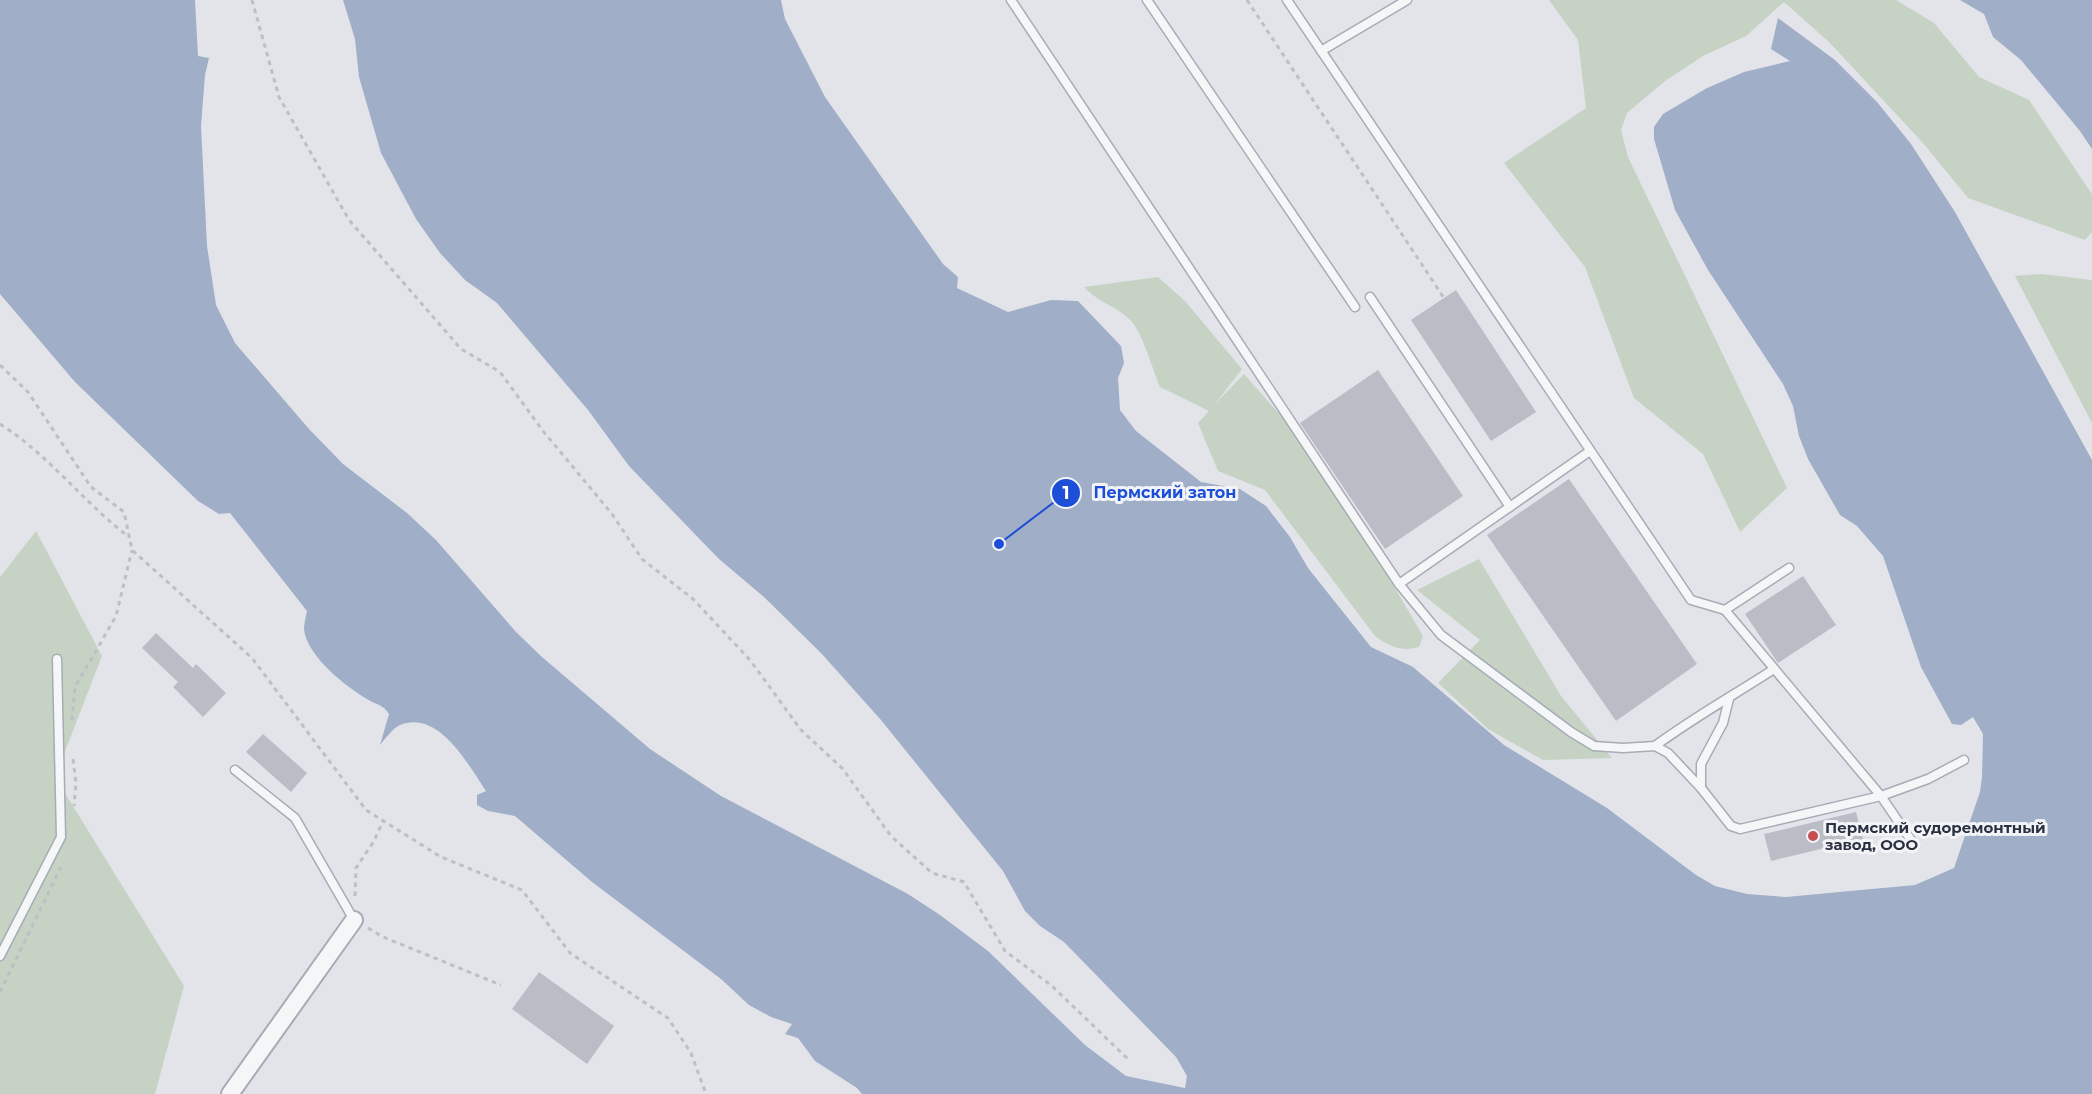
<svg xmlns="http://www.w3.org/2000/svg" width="2092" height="1094" viewBox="0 0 2092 1094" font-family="Montserrat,sans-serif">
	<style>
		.green { fill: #c6d3c4 }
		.water { fill: #a0aec8 }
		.building { fill: #babdc6 }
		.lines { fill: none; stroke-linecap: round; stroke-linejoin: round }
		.lane-casing { stroke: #a7abb4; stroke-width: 11 }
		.street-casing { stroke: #a7abb4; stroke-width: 20 }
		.path { stroke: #bcbfc5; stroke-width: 3; stroke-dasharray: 4.5 4.5; stroke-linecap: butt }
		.lane { stroke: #f5f6f8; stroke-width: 8 }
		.street { stroke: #f5f6f8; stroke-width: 16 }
		.poi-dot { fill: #c74f52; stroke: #f2f4f7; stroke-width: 2 }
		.labels { text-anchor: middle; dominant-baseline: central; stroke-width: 6; stroke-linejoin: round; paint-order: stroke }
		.poi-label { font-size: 15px; font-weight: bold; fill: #2b3141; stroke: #f2f4f7; text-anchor: start }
		.leader { fill: none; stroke: #1d4ed8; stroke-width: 2 }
		.callout-dot { fill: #1d4ed8; stroke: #f2f4f7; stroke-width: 2 }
		.mark-label { font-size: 18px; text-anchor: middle; font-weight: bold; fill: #fff }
		.callout-label { font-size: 16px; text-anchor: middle; font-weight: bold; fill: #1d4ed8; stroke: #f2f4f7; stroke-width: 6; stroke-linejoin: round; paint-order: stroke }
	</style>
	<rect width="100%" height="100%" fill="#e2e4ea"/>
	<g class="green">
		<polygon points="1549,0 1896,0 1934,23 1979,77 2029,100 2092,194 2092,232 2085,240 1968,198 1923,143 1829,42 1784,2 1746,36 1703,56 1665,81 1627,113 1621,130 1628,157 1787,488 1740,532 1703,454 1634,398 1585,267 1504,163 1586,108 1578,40"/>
		<polygon points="2042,274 2092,280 2092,423 2015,276"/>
		<path d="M1158,277L1185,301L1242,369L1215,404L1244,374L1320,460L1423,636L1419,647C1402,652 1390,647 1375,636L1265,490L1218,471L1198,423L1209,411L1160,387C1152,368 1146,344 1135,326C1123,308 1098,303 1084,287Z"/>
		<polygon points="36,531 102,656 55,777 184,986 155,1094 0,1094 0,577"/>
		<polygon points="1479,559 1561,696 1612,758 1543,760 1488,729 1438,683 1480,640 1417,590"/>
	</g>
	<g class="water">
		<path d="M0,0H195L198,56L209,58L205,75L201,126L207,246L216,305L235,343L309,429L343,464L407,513L436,540L516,632L542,657L650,749L721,796L908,894L940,915L988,951L1085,1045L1126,1076L1185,1088L1187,1076L1176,1057L1064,942L1040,926L1025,911L1003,871L881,720L821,653L764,597L719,559L629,466L588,410L497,303L465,280L440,253L416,219L381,153L359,77L355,39L343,0H781L785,19L825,97L943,264L958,277L957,288L1008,312L1051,300L1078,301L1121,346L1124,363L1118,378L1120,410L1136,431L1201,482L1240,489L1266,506L1290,537L1308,568L1371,647L1413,667L1504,745L1607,808L1696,875L1715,886L1747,894L1786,897L1915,885L1954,868L1980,792L1982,777L1983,734L1973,717L1961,725L1952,724L1921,667L1883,556L1857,526L1840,515L1808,459L1799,436L1793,406L1783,384L1708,270L1675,210L1654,139V127L1663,114L1707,88L1744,72L1790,61L1771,49L1778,18L1835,60L1877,102L1911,144L1955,212L2092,460V1094H862L857,1088L815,1061L798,1038L785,1034L792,1024L771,1017L749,1005L721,979L592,882L515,816L488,811L477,805V795L486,791C469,766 439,709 400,725C393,728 385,739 380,745L389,714C383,704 376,705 367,699C345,686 308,657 304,630C304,624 306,616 307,611L230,513L219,514L198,501L75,382L0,294Z"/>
		<polygon points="1960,0 2092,0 2092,149 2080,131 2021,60 1993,37 1984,14"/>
	</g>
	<g class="building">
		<polygon points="1456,290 1536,412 1491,441 1411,320"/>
		<polygon points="1378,370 1463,496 1385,549 1300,423"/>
		<polygon points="1569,479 1697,664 1616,721 1487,535"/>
		<polygon points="1803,576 1836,625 1778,663 1745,614"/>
		<polygon points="156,633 193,668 196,664 226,693 203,717 173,687 178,682 142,648"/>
		<polygon points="263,734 307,773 291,792 246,752"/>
		<polygon points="1856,812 1863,839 1771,861 1764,834"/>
		<polygon points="539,972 614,1026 587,1064 512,1009"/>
	</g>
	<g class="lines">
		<defs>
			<g id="lane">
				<polyline points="1011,0 1399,584 1441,635 1571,732 1594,746 1623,748 1655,746 1668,753 1701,788 1731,826 1740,829 1881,796 1928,779 1964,760"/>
				<polyline points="1147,0 1355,307"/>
				<polyline points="1287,0 1691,600 1725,610 1881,796 1915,846"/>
				<polyline points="1321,51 1407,0"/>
				<polyline points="1370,297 1510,507"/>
				<polyline points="1399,584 1590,451"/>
				<polyline points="1725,610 1789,568"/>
				<path d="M1655,746C1693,718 1734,695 1774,669"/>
				<polyline points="235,770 295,818 354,920"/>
				<polyline points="1701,788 1701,764 1723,723 1729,699"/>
				<polyline points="0,956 61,837 57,659"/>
			</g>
			<polyline id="street" points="230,1094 354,920"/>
		</defs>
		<use href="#lane" class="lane-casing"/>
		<use href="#street" class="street-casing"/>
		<g class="path">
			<polyline points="252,0 279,97 349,220 461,349 500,372 543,431 612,514 642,559 693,599 750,660 801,730 842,768 891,836 932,873 964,882 1005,951 1052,986 1129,1060"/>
			<polyline points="1247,0 1444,298"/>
			<polyline points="0,365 28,392 91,487 124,512 132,550 252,658 366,810 441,857 522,890 570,953 668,1018 691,1053 706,1094"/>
			<path d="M0,424C49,455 83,502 129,537"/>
			<polyline points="72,720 75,687 116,616 132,550"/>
			<polyline points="73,759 76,783 74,806"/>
			<polyline points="355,896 356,868 374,841 383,821"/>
			<polyline points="368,928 383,937 501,985"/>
			<polyline points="0,992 61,867"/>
		</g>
		<use href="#lane" class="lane"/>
		<use href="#street" class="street"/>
	</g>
	<circle class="poi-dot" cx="1813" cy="836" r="6"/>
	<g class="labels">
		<g class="poi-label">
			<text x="1825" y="827">Пермский судоремонтный<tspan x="1825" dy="17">завод, ООО</tspan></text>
		</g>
	</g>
	<path class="leader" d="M999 544L1066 493"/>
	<g class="callout-dot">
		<circle cx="999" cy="544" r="6"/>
		<circle cx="1066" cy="493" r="15"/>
	</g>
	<g class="mark-label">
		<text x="1066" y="499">1</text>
	</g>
	<g class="callout-label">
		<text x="1165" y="498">Пермский затон</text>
	</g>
</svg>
